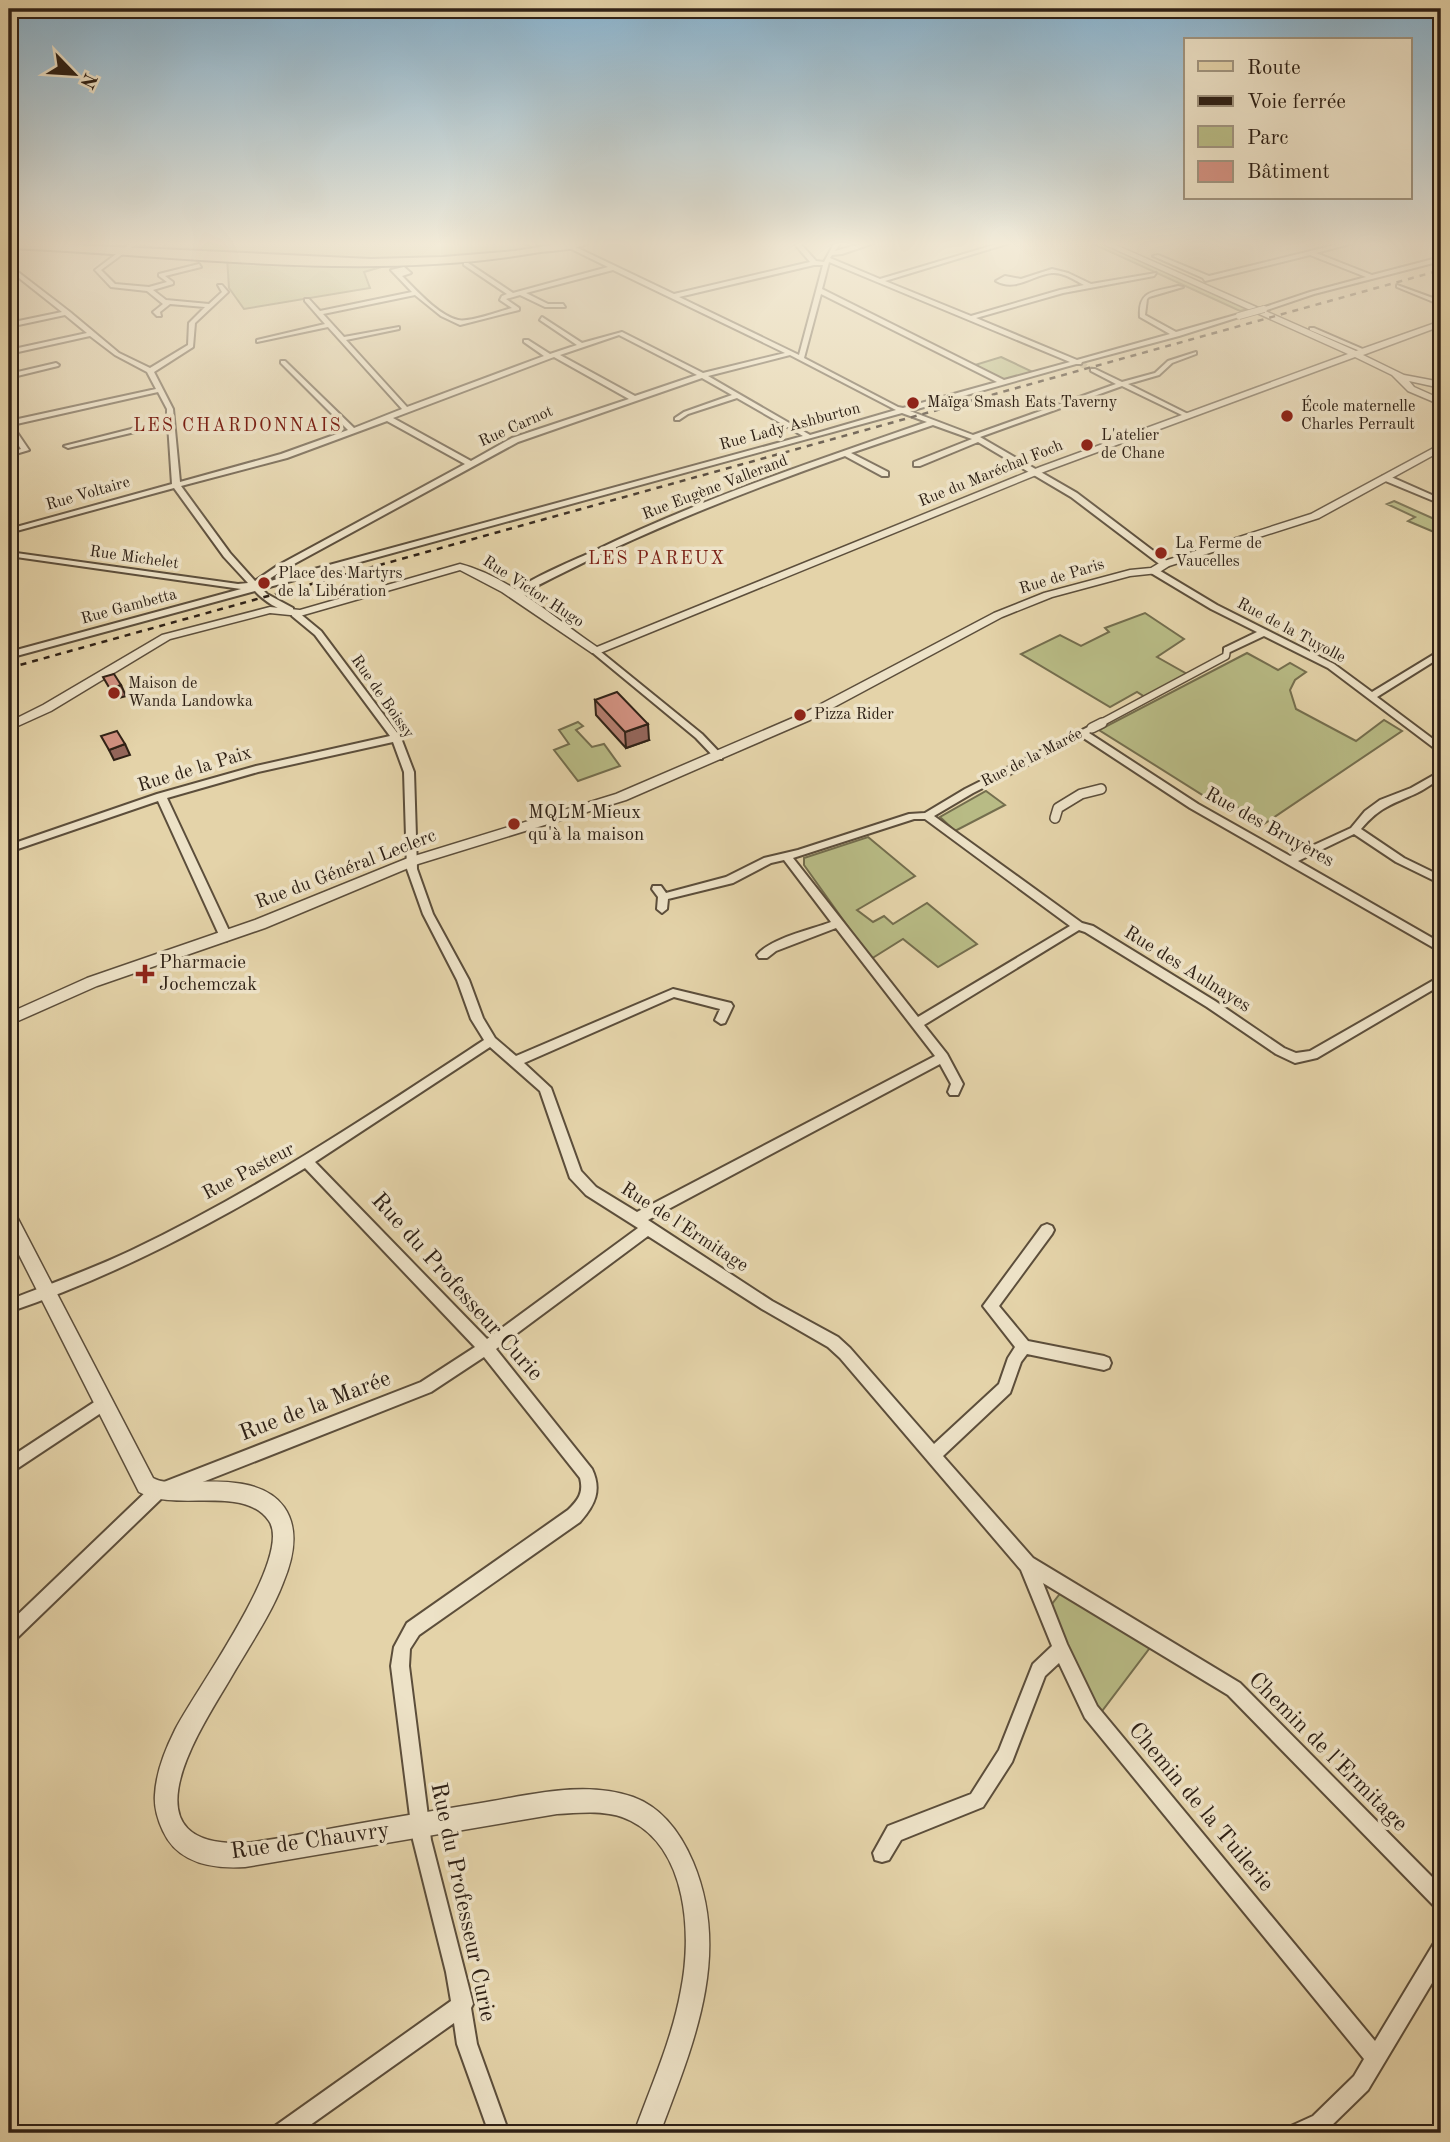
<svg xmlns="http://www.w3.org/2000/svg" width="1450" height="2142" viewBox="0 0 1450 2142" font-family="'Old Standard TT',serif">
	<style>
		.green { fill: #b8bb85; stroke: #746e4e; stroke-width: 2 }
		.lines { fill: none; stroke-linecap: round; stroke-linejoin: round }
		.minor-tunnel { stroke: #c0af8c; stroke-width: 6; stroke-dasharray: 6 3.5; stroke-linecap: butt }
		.pedestrian-far1-casing { stroke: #5c4e3b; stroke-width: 9 }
		.pedestrian-casing { stroke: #5c4e3b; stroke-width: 12 }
		.minor-casing { stroke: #5c4e3b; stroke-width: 4 }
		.tertiary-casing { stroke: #5c4e3b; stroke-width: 3 }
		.primary-casing { stroke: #2f2116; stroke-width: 4 }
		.pedestrian-far1 { stroke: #ede2c7; stroke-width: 6 }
		.pedestrian { stroke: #ede2c7; stroke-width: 9 }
		.minor { fill: #ede2c7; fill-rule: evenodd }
		.tertiary { fill: #ede2c7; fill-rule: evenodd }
		.primary { fill: #e4d3a9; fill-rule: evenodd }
		.rail { stroke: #2f2116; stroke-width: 2.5; stroke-dasharray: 6 6; stroke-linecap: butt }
		.minor-bridge-casing { stroke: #5c4e3b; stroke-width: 8; stroke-linecap: butt }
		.minor-bridge { stroke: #ede2c7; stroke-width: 6 }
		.wall { fill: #b57e70; stroke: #2f2116; stroke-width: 2 }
		.shaded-wall { fill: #94665b; stroke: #2f2116; stroke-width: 2 }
		.building { fill: #d39282; stroke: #2f2116; stroke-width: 2 }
		.poi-dot { fill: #8f2418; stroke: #ede2c7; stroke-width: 2.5 }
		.labels { text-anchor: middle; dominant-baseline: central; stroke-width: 7; stroke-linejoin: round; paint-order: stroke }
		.far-poi-label { font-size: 16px; fill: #2f2116; stroke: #ede2c7; text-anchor: start }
		.far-street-label { font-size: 16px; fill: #2f2116; stroke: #ede2c7 }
		.far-neighbourhood-label { font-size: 18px; letter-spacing: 2px; fill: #7a1f14; stroke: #ede2c7 }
		.street-label { font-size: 19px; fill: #2f2116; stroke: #ede2c7 }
		.poi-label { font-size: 19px; fill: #2f2116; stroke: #ede2c7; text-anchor: start }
		.near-street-label { font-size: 23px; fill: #2f2116; stroke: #ede2c7 }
	</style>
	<rect width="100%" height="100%" fill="#e4d3a9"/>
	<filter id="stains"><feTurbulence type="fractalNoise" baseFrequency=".00286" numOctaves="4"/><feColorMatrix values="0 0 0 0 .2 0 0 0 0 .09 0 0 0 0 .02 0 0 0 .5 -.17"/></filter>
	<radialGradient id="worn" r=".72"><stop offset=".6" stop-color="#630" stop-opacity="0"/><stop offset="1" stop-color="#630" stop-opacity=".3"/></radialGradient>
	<g class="green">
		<polygon points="170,242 517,242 533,247 494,254 409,259 364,272 370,288 244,309 229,288 227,257 137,250 133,247 136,244 161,249"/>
		<polygon points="1089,242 1099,242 1248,309 1240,311"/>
		<polygon points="1001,357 1033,372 1005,380 975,365"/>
		<polygon points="1394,501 1441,522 1441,535 1408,521 1415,517 1387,504"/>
		<polygon points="1145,613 1184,639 1157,657 1187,674 1145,697 1137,692 1110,707 1021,654 1060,635 1081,646 1109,632 1105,628"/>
		<polygon points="1247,653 1278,670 1290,663 1306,672 1295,680 1290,690 1296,709 1356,741 1384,720 1402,731 1264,824 1229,802 1220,806 1099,730"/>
		<polygon points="578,722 583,726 576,730 592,747 604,744 620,766 578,781 554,750 569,744 559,730"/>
		<polygon points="986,791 1005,805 955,831 940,817"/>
		<polygon points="868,837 915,876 857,910 873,922 884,916 893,924 927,903 977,944 938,967 903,939 871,959 804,865 804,858"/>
		<polygon points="1062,1591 1155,1641 1096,1719 1048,1618 1052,1604"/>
	</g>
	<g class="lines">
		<polyline class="minor-tunnel" points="1081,364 1093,370"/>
		<defs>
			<polyline id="pedestrian-far1" points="1099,724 1226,656 1227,650"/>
			<g id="pedestrian">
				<polyline points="1092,728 1102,723"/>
				<polyline points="1055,818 1058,808 1081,794 1101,789"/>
			</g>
			<g id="minor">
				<path d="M132,242H139L101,270L115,284L149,287L167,282L159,276V274L199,264L201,267L165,276L173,282V284L153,290L166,300L209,304L222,292L218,285H222L228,292L195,323L193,347L154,372L173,409L180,482L281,454L348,430L281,363V361H285L354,428L402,409L328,327L257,342V340L325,324L305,301V299H309L320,311L412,292L391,270L404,267L411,273L402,276C415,289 439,316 458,320C469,323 500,311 512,308L500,300L502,296L507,294L464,265V263H468L513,293L608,267L557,242H565L674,294L810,262L793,242H799L816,261L824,262L835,242H841L835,251L868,242H877L842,254L832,255L830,258L880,279L1004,242H1013L885,281L971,316L1060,290L1084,285C1075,280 1063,272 1052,273C1032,275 1016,292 996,281L1005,276L1021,279L1052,269L1068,273L1091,284L1156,273L1154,276L1063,293L976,318L1077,360L1170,334L1140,317C1138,289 1155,292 1178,286L1183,287L1149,297L1147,299L1145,315L1176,332L1239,314L1242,316L1179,336L1082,362L1081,364H1076L910,411L973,435L1116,384L1091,371V369H1095L1122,382L1155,373L1168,361L1196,352V354L1172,363L1159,375L1128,384L1188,414V416H1184L1122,386L980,437L1077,493L1168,562V566H1162L1071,497L978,442L920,466H914V462L972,439L933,425L851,453L888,472V476H882L845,456C732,496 622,540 516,597L509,595C530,578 568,563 594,551C701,499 815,461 927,422L902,413L262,589L267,594L293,608V612C280,612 263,600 255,591L9,658V652L241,589L9,556V552L238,584L248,583L224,557L174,488L9,533V529L172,484L168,424L68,448L64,446L167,420V409L158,392L12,425L29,450L9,456V452L21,449L9,431V421L156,389L147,372L115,355L90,336L9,354V350L87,333L65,315L9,327V323L62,312L9,270V265L70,312L119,353L150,368L188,345L189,323L205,307L170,304L160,312L161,316H157L153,312L163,304L147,291L111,287L95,270ZM829,262L1070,362L1004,380L822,289ZM814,265H823L799,355L679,297ZM613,270L785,353L703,373L622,332L582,343L542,317L540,320L577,345L550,354L528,340H524V342L544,356L407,407L346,340L399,329V327L344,337L323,314L415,295L441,316L460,325L519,310V308L506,299L520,295L545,307H565L563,304H548L526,293ZM821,294L997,382L903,408L898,407L804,358ZM619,335L697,375L635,396L560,355ZM790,355L894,409L896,410L810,435L708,376ZM554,357L629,399L512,438L471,461L393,418ZM702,378L732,395L684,412L675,418V420H679L688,414L737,398L803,436L263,583L283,570L518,442ZM387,421L465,464L277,566L255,581L230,553L181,486L287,458Z"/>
				<polygon points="1347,242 1357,242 1316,253 1372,275 1441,257 1441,261 1314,294 1264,311 1262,308 1310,292 1366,277 1310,255 1205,281 1203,278 1153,256 1158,255 1209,276"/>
				<polygon points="1397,285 1441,301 1441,305 1397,287"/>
				<polygon points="1310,328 1314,328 1365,350 1360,351 1310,330"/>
				<polygon points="56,363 59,365 58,366 9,378 9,374"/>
				<polygon points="9,383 12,385 12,390 9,391"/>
				<polygon points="1383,476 1389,476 1441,499 1441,504 1383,480"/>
				<polygon points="1151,569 1157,569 1217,605 1334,664 1372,692 1441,650 1441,657 1377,697 1441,745 1441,752 1438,751 1328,668 1264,636 1230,652 1224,652 1224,648 1257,632 1211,609 1151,573"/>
				<path d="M292,612H298L321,631L401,738L414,772L417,869L433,914L469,980L483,1018L495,1038L516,1056L673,989L731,1003L733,1006L725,1023L721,1024L715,1020L720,1009L674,997L524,1063L551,1088L581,1171L596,1187L637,1212L935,1056L836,928L776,951L767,958H759L757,955C771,938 810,930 831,922L784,860L771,863L733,883L668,899L667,909L662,913L657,909L658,897L652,889L653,886H661L666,893L726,877L764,858L798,850L909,814L925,813L965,789L1092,725L1097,728L1089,733L1198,804L1290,856L1351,828L1365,811L1380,800L1411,788L1441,771V778C1433,783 1425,789 1417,793C1391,805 1381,806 1361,829L1404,858L1441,876V884L1396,862L1354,834L1298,861L1441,943V952L1190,808L1082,737L973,793L934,816L1082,923L1093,926L1215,1001L1284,1048L1296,1053L1310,1051L1441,976V985L1317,1058L1295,1063L1276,1054L1207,1007L1085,932L1079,930L924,1025L947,1054L963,1084L958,1095H950L948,1092L951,1084L940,1064L648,1220L772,1301L838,1337L850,1348L934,1444L999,1384L1008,1358L1015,1347L983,1306L1042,1226L1047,1224L1052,1226L1054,1230L1052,1234L999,1306L1028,1341L1104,1356L1109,1358L1111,1363L1109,1368L1104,1370L1027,1354L1021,1362L1010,1393L943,1456L1033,1558L1240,1683L1441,1886V1908L1434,1906L1228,1695L1043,1583L1067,1644L1097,1706L1375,2041L1434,1943L1441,1940V1968L1368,2090L1327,2130L1321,2133H1288L1291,2126L1313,2116L1354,2076L1364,2059L1085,1718L1059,1663L1045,1676L1012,1762L983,1807L901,1840L889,1860L882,1862L875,1860L873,1853L888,1826L971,1794L999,1750L1033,1664L1052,1646L1021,1570L840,1358L828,1347L762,1309L648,1236L496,1349L592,1469C602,1490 595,1505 580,1522L419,1635L410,1649L409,1666L431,1840L473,2004L471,2008L477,2044L509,2133H489L457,2044L454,2023L299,2133H272L275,2126L451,2001L446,1972L413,1840L391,1666L394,1647L407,1623L568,1510C578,1500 584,1493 580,1478L484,1357L431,1392L162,1498L15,1640L9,1642V1623L151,1487L421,1382L475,1347L305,1168C211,1225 113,1277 9,1312V1300C50,1284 92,1269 132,1250C256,1191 370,1115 484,1040L471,1019L457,980L423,914L407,869L404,772L393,742L258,772L167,798L232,937L226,941L220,937L158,801L9,852V845L157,794L256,766L390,736L315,635L292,616ZM914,819H925L1070,926L918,1017L793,858ZM490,1047L540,1091L570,1178L586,1195L638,1228L487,1339L315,1162Z"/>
				<polygon points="596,648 702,734 722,755 722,759 716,759 696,738 593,653 593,649"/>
				<polygon points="102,1397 107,1399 109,1404 107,1409 9,1474 9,1458"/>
			</g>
			<g id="tertiary">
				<path d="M1099,242H1109L1356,351L1441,321V326L1363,355L1404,375L1441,382V388L1409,381L1414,387L1441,399V405L1408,391L1392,375L1355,357L1046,471L600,653H592L502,592L460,570L300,616L270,613L170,639L51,711L9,730V722L43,705L162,635L270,607L300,610L460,564C510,577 554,618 597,647L1040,467L1348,354Z"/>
				<polygon points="1441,444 1441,451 1319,518 1169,566 1158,573 1130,576 1052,597 1002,617 810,720 626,800 418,864 265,928 97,986 9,1025 9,1013 87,978 255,920 408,858 616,794 802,714 994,613 1044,593 1130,570 1151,568 1161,562 1311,514"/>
				<path d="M9,1211L15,1213L153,1478C164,1484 178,1482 190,1482C220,1481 264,1479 284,1507C300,1530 293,1559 283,1583C270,1617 247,1649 229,1681C197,1734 123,1848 245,1843C275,1840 305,1833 334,1828C383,1819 432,1811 481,1803C530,1795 585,1780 633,1797C663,1808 681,1834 693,1862C732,1955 693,2045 660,2133H634C651,2086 672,2040 681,1990C692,1936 688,1850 631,1821C609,1809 580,1813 557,1814L245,1867C213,1869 178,1864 163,1831C158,1820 154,1808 155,1795C156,1773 165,1750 175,1730C194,1692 294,1557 269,1521C244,1484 176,1513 139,1492L9,1235Z"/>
			</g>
			<path id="primary" d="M9,242L371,259L443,257L515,251L570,242H590C576,251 551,250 534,253C363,282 181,255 9,248Z"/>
		</defs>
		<use href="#pedestrian-far1" class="pedestrian-far1-casing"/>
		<use href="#pedestrian" class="pedestrian-casing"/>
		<use href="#minor" class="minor-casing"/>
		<use href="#tertiary" class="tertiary-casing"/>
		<use href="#primary" class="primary-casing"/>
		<use href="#pedestrian-far1" class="pedestrian-far1"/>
		<use href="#pedestrian" class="pedestrian"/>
		<use href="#minor" class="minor"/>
		<use href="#tertiary" class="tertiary"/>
		<use href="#primary" class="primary"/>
		<polyline class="rail" points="9,668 1441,270"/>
		<defs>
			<polyline id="minor-bridge" points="1239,316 1264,309"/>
		</defs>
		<use href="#minor-bridge" class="minor-bridge-casing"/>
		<use href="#minor-bridge" class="minor-bridge"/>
	</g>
	<polygon class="wall" points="595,700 649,740 626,748 596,715"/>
	<g class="shaded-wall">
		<polygon points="121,685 126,696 115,699 110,689"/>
		<polygon points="648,724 649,740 626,748 625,732"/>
		<polygon points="125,744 130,755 114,760 109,750"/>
	</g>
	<g class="building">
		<polygon points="114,674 121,685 110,689 103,677"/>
		<polygon points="617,692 648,724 625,732 595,700"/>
		<polygon points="117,731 125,744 109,750 101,736"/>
	</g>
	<linearGradient id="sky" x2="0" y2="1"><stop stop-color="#88b5d3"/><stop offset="0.45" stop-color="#f3ebd8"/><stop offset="1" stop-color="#f3ebd8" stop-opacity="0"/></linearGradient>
	<rect width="1450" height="542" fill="url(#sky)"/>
	<g class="poi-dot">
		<circle cx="913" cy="403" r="7"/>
		<circle cx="1287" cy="416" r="7"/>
		<circle cx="1087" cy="445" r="7"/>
		<circle cx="1161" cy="553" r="7"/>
		<circle cx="264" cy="583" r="7"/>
		<circle cx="114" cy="693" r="7"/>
		<circle cx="800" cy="715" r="7"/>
		<circle cx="514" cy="824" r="7"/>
		<path d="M141.5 963.5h7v7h7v7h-7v7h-7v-7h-7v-7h7z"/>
	</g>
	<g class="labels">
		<g class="far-poi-label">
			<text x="927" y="403">Maïga Smash Eats Taverny</text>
			<text x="1301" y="407">École maternelle<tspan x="1301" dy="18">Charles Perrault</tspan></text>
			<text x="1101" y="436">L'atelier<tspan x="1101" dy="18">de Chane</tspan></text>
			<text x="1175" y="544">La Ferme de<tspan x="1175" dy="18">Vaucelles</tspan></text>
			<text x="278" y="574">Place des Martyrs<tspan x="278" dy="18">de la Libération</tspan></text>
			<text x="128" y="684">Maison de<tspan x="128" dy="18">Wanda Landowka</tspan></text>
			<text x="814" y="715">Pizza Rider</text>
		</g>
		<g class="far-street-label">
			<text transform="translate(516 427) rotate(-24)">Rue Carnot</text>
			<text transform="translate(790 427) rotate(-15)">Rue Lady Ashburton</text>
			<text transform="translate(991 474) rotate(-22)">Rue du Maréchal Foch</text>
			<text transform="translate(715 488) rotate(-21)">Rue Eugène Vallerand</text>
			<text transform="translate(88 494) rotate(-16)">Rue Voltaire</text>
			<text transform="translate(134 558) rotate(8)">Rue Michelet</text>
			<text transform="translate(1062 577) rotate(-17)">Rue de Paris</text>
			<text transform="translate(533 592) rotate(33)">Rue Victor Hugo</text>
			<text transform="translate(129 607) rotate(-15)">Rue Gambetta</text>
			<text transform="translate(1291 631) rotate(28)">Rue de la Tuyolle</text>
			<text transform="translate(382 697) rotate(55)">Rue de Boissy</text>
			<text transform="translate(1032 758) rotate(-27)">Rue de la Marée</text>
		</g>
		<g class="far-neighbourhood-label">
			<text x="238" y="426">LES CHARDONNAIS</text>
			<text x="657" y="559">LES PAREUX</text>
		</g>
		<g class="street-label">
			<text transform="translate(195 770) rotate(-17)">Rue de la Paix</text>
			<text transform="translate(1269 828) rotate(29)">Rue des Bruyères</text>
			<text transform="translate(346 870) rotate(-21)">Rue du Général Leclerc</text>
			<text transform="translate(1187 970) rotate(32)">Rue des Aulnayes</text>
			<text transform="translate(249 1172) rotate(-28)">Rue Pasteur</text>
			<text transform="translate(684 1228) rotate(33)">Rue de l'Ermitage</text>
		</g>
		<g class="poi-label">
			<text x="528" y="813">MQLM Mieux<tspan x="528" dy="22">qu'à la maison</tspan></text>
			<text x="159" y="963">Pharmacie<tspan x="159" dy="22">Jochemczak</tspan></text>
		</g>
		<g class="near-street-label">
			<text transform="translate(457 1287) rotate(48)">Rue du Professeur Curie</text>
			<text transform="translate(315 1406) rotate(-21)">Rue de la Marée</text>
			<text transform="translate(1328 1752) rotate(45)">Chemin de l'Ermitage</text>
			<text transform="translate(1201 1807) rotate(50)">Chemin de la Tuilerie</text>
			<text transform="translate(310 1841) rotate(-8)">Rue de Chauvry</text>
			<text transform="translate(463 1902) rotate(78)">Rue du Professeur Curie</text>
		</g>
	</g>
	<rect width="1450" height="2142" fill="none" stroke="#e4d3a9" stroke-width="35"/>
	<rect x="10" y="10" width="1429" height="2121" fill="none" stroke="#2f2116" stroke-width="3.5"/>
	<rect x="18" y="18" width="1415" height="2107" fill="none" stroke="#2f2116" stroke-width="2"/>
	<rect x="1184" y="38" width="228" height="161" fill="#ede2c7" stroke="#a19580" stroke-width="2"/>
	<rect x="1198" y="61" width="35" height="10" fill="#e4d3a9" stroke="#a19580" stroke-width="2"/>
	<text x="1247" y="74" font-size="21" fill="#2f2116">Route</text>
	<rect x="1198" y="96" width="35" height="10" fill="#2f2116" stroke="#a19580" stroke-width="2"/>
	<text x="1247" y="108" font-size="21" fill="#2f2116">Voie ferrée</text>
	<rect x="1198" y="126" width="35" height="21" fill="#b8bb85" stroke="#a19580" stroke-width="2"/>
	<text x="1247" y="144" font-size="21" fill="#2f2116">Parc</text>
	<rect x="1198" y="161" width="35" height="21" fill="#d39282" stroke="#a19580" stroke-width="2"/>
	<text x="1247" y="178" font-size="21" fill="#2f2116">Bâtiment</text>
	<g transform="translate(74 74) rotate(115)" stroke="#ede2c7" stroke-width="5" paint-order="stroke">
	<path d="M0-5L12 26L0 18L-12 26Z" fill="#2f2116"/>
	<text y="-10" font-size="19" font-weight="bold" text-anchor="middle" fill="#2f2116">N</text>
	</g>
	<rect width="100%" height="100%" filter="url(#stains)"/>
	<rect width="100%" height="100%" fill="url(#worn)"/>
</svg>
